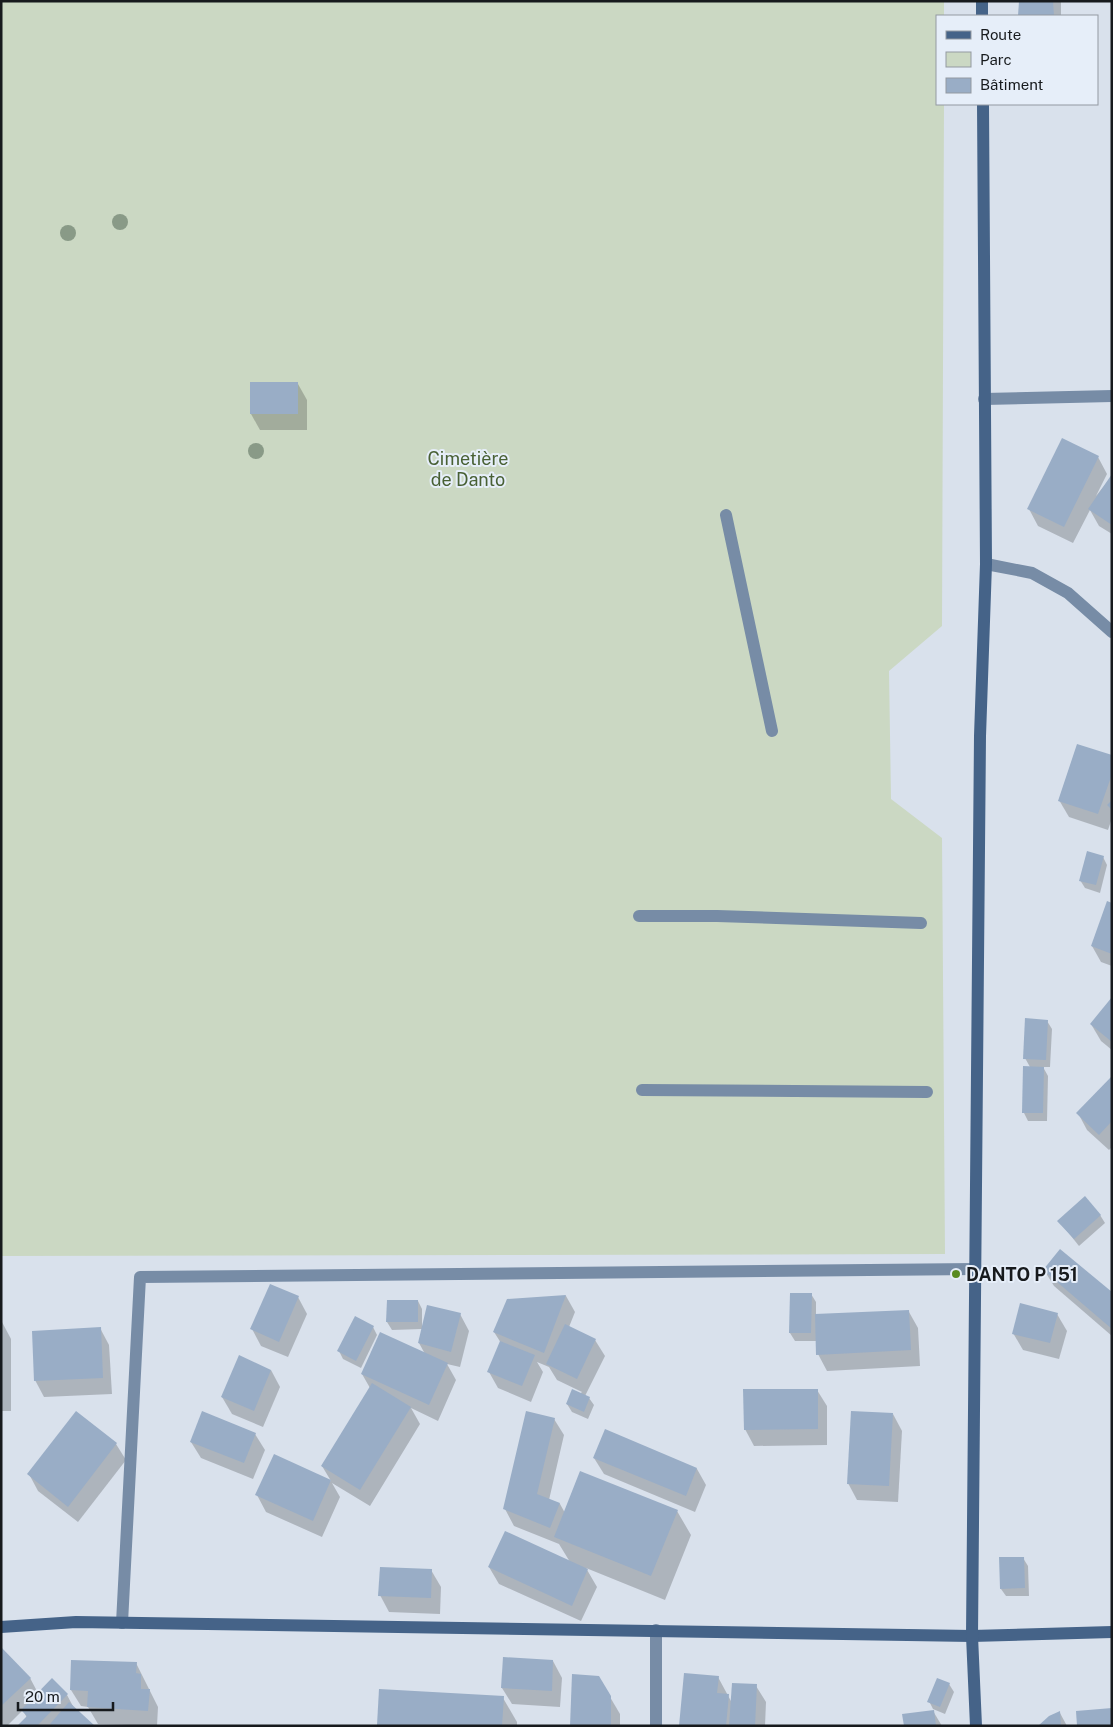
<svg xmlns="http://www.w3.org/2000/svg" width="1113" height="1727" viewBox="0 0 1113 1727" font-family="'Public Sans',sans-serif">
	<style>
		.green { fill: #cbd8c3 }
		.shadow { fill: #0003 }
		.building { fill: #99adc6 }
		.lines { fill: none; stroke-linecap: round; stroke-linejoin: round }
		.lane { stroke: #778ca6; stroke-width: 12 }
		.street { stroke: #778ca6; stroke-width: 12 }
		.secondary { stroke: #456388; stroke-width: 12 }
		.tree { fill: #899a87 }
		.poi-dot { fill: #598b22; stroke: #e6eef9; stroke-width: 2 }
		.labels { text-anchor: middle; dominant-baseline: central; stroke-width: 4; stroke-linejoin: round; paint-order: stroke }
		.park-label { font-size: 18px; fill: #486034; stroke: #e6eef9 }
		.poi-label { font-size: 18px; font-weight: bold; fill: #171a1d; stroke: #e6eef9; text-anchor: start }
	</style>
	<rect width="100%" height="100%" fill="#d9e1ec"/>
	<polygon class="green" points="1,1 944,1 944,16 937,16 937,104 944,104 942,626 889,671 891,799 942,838 945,1254 1,1256"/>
	<g class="shadow">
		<polygon points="1020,1 1061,1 1061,16 1019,16"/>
		<polygon points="298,384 307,400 307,430 260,430 251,414"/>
		<polygon points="1098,457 1107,474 1096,496 1112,476 1112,534 1099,526 1090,510 1073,543 1038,526 1029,509"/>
		<polygon points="1112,756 1112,818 1108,830 1069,817 1059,800"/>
		<polygon points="1103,857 1107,865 1100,893 1085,888 1080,880"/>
		<polygon points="1112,904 1112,966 1101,962 1092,946"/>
		<polygon points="1112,999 1112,1050 1101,1041 1091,1024"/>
		<polygon points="1047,1021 1052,1029 1050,1067 1043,1067 1048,1076 1047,1121 1028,1121 1024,1113 1025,1067 1030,1067 1025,1058"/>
		<polygon points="1112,1078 1112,1147 1109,1150 1087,1130 1078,1113"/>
		<polygon points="1100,1215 1105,1223 1079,1246 1059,1221"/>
		<polygon points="1044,1270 1112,1294 1112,1336 1054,1286"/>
		<polygon points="811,1294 816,1302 816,1315 909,1312 918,1328 920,1366 827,1371 818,1354 817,1341 795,1341 790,1333"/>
		<polygon points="566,1296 575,1312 569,1327 595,1340 605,1356 585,1396 589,1398 594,1405 588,1419 572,1412 567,1404 582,1392 557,1380 549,1367 537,1362 543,1372 531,1402 498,1388 489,1372 501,1343 494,1332 508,1300"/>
		<polygon points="298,1297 307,1314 288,1357 261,1346 252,1329"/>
		<polygon points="418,1301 422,1309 422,1327 460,1314 469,1331 460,1367 447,1364 456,1380 438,1421 411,1408 420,1424 370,1506 332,1483 340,1497 322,1537 266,1512 257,1495 331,1481 322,1466 370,1388 362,1374 425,1354 419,1343 422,1329 392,1330 387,1322"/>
		<polygon points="1057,1314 1067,1331 1059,1359 1023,1350 1013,1333"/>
		<polygon points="2,1322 11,1339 11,1411 1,1411"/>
		<polygon points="373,1327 377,1335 361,1368 343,1359 339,1351"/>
		<polygon points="100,1328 109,1345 112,1394 44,1397 35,1380"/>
		<polygon points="271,1370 280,1387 263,1427 232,1414 222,1397"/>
		<polygon points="817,1390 827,1406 827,1445 754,1446 745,1429"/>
		<polygon points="76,1413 116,1444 126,1460 78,1522 38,1491 29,1474"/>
		<polygon points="893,1414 902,1431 898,1502 857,1500 848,1483"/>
		<polygon points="554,1419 564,1435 549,1500 560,1504 565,1513 677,1511 691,1535 665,1600 586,1568 597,1587 581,1621 499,1584 489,1567 570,1562 559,1544 514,1526 505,1509"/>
		<polygon points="255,1434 265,1450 253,1479 201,1458 191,1442"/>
		<polygon points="594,1458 697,1469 706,1485 695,1512 604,1474"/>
		<polygon points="1023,1558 1028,1566 1029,1596 1006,1596 1001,1589"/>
		<polygon points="431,1570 441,1587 440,1614 389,1612 380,1595"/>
		<polygon points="1,1649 30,1678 38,1693 67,1695 75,1710 93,1726 19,1726 27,1718 23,1710 7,1726 1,1726"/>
		<polygon points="553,1661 562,1678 560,1707 512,1704 502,1688"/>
		<polygon points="136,1663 158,1707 157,1726 98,1724 88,1707 81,1706 71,1690"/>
		<polygon points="718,1677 732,1703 756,1686 766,1702 765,1726 680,1726"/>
		<polygon points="949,1684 954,1692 945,1714 933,1709 929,1701"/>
		<polygon points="610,1697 620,1714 620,1726 572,1726"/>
		<polygon points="503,1698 517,1722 517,1726 378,1725"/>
		<polygon points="933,1711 942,1726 905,1726"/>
		<polygon points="1060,1713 1067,1726 1040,1726"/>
	</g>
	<g class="building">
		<polygon points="1019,1 1053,1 1054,16 1018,16"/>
		<rect x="250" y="382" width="48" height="32"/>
		<polygon points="1062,438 1099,456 1064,527 1027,509"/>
		<polygon points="1112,474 1112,525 1088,509"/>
		<polygon points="1077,744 1112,755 1112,774 1098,814 1058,801"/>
		<polygon points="1112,800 1112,810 1107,805"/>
		<polygon points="1087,851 1104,856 1096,885 1079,881"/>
		<polygon points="1107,901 1112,903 1112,954 1091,946"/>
		<polygon points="1112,997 1112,1042 1090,1024"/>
		<polygon points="1025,1018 1048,1020 1046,1060 1023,1059"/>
		<polygon points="1023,1066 1044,1067 1043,1113 1022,1113"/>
		<polygon points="1112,1076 1112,1121 1099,1135 1076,1113"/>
		<polygon points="1085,1196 1101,1215 1074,1239 1057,1221"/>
		<polygon points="1060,1249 1112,1292 1112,1329 1043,1270"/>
		<polygon points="270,1284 299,1296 279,1342 250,1329"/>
		<polygon points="790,1293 812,1293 811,1333 789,1333"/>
		<polygon points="566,1295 544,1353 493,1332 507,1299"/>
		<polygon points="387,1300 418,1300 418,1322 386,1322"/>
		<polygon points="1020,1303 1058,1313 1050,1343 1012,1334"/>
		<polygon points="427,1305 461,1313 451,1352 418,1343"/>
		<polygon points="909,1310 911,1350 816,1355 815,1314"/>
		<polygon points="355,1316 374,1326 356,1361 337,1351"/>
		<polygon points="565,1324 596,1339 577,1379 546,1364"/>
		<polygon points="101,1327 103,1378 34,1381 32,1331"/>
		<polygon points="380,1332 448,1363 429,1405 361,1374"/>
		<polygon points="500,1341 535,1355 522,1386 487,1372"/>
		<polygon points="239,1355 271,1370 254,1411 221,1397"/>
		<polygon points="372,1383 411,1407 360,1490 321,1466"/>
		<polygon points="572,1389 590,1397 584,1412 566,1404"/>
		<polygon points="743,1389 818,1389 818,1429 744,1430"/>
		<polygon points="76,1411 117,1443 68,1507 27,1474"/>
		<polygon points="202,1411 256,1433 244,1463 190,1442"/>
		<polygon points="526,1411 555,1418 537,1494 560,1503 550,1528 503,1509"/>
		<polygon points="851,1411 893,1413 889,1486 847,1484"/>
		<polygon points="605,1429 697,1468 686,1496 593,1458"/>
		<polygon points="274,1454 331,1480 313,1521 255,1495"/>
		<polygon points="580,1471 678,1510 651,1576 554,1537"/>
		<polygon points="505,1531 588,1569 572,1606 488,1567"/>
		<polygon points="999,1557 1024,1557 1025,1588 1000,1589"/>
		<polygon points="380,1567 432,1569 431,1598 378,1596"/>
		<polygon points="1,1647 31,1678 1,1706"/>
		<polygon points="503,1657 553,1660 552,1691 501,1688"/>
		<polygon points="71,1660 137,1662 136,1673 141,1674 141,1689 150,1689 148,1711 87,1707 88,1691 70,1690"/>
		<polygon points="684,1673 719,1676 717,1693 729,1694 726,1726 679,1726"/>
		<polygon points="572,1674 599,1676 611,1696 611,1726 570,1726"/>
		<polygon points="52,1678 68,1694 37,1726 17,1726 27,1716 21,1710"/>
		<polygon points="937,1678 950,1683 940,1707 927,1702"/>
		<polygon points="732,1683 757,1684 755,1726 729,1726"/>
		<polygon points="379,1689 504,1696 502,1726 377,1725"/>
		<polygon points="69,1702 95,1726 53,1726 50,1724"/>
		<polygon points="1112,1708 1112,1726 1077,1726 1076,1711"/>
		<polygon points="934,1710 936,1726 904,1726 902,1714"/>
		<polygon points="1060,1711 1061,1726 1038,1726 1049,1716"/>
	</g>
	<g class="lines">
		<g class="lane">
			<polyline points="726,515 772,731"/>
			<polyline points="986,564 1032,573 1068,593 1112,632"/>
			<polyline points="639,916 717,916 921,923"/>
			<polyline points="642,1090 927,1092"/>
		</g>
		<g class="street">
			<polyline points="984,399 1112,396"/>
			<polyline points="122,1623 140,1277 976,1269"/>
			<polyline points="656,1630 656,1726"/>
		</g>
		<g class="secondary">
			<polyline points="982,1 982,16"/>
			<polyline points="1,1627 76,1622 972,1636 1112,1632"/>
			<polyline points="976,1726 972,1636 980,736 986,564 983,104"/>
		</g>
	</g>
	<g class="tree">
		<circle cx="120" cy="222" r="8"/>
		<circle cx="68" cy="233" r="8"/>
		<circle cx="256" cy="451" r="8"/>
	</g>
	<circle class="poi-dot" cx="956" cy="1274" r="5"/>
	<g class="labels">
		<g class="park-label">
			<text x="468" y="458">Cimetière<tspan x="468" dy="21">de Danto</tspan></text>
		</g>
		<g class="poi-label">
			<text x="966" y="1274">DANTO P 151</text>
		</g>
	</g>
	<rect width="1113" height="1727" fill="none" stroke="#171a1d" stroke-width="5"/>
	<rect x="936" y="15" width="162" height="90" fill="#e6eef9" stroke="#9399a1"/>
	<rect x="946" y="31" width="25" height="8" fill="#456388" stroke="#9399a1"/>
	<text x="980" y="40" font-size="15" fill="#171a1d">Route</text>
	<rect x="946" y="52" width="25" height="15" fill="#cbd8c3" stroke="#9399a1"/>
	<text x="980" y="65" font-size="15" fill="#171a1d">Parc</text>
	<rect x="946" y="78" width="25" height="15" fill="#99adc6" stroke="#9399a1"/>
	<text x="980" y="90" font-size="15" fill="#171a1d">Bâtiment</text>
	<path d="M18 1702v8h95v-8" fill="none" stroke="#171a1d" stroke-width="2.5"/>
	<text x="25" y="1702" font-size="15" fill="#171a1d" stroke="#e6eef9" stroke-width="4" paint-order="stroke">20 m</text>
</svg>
